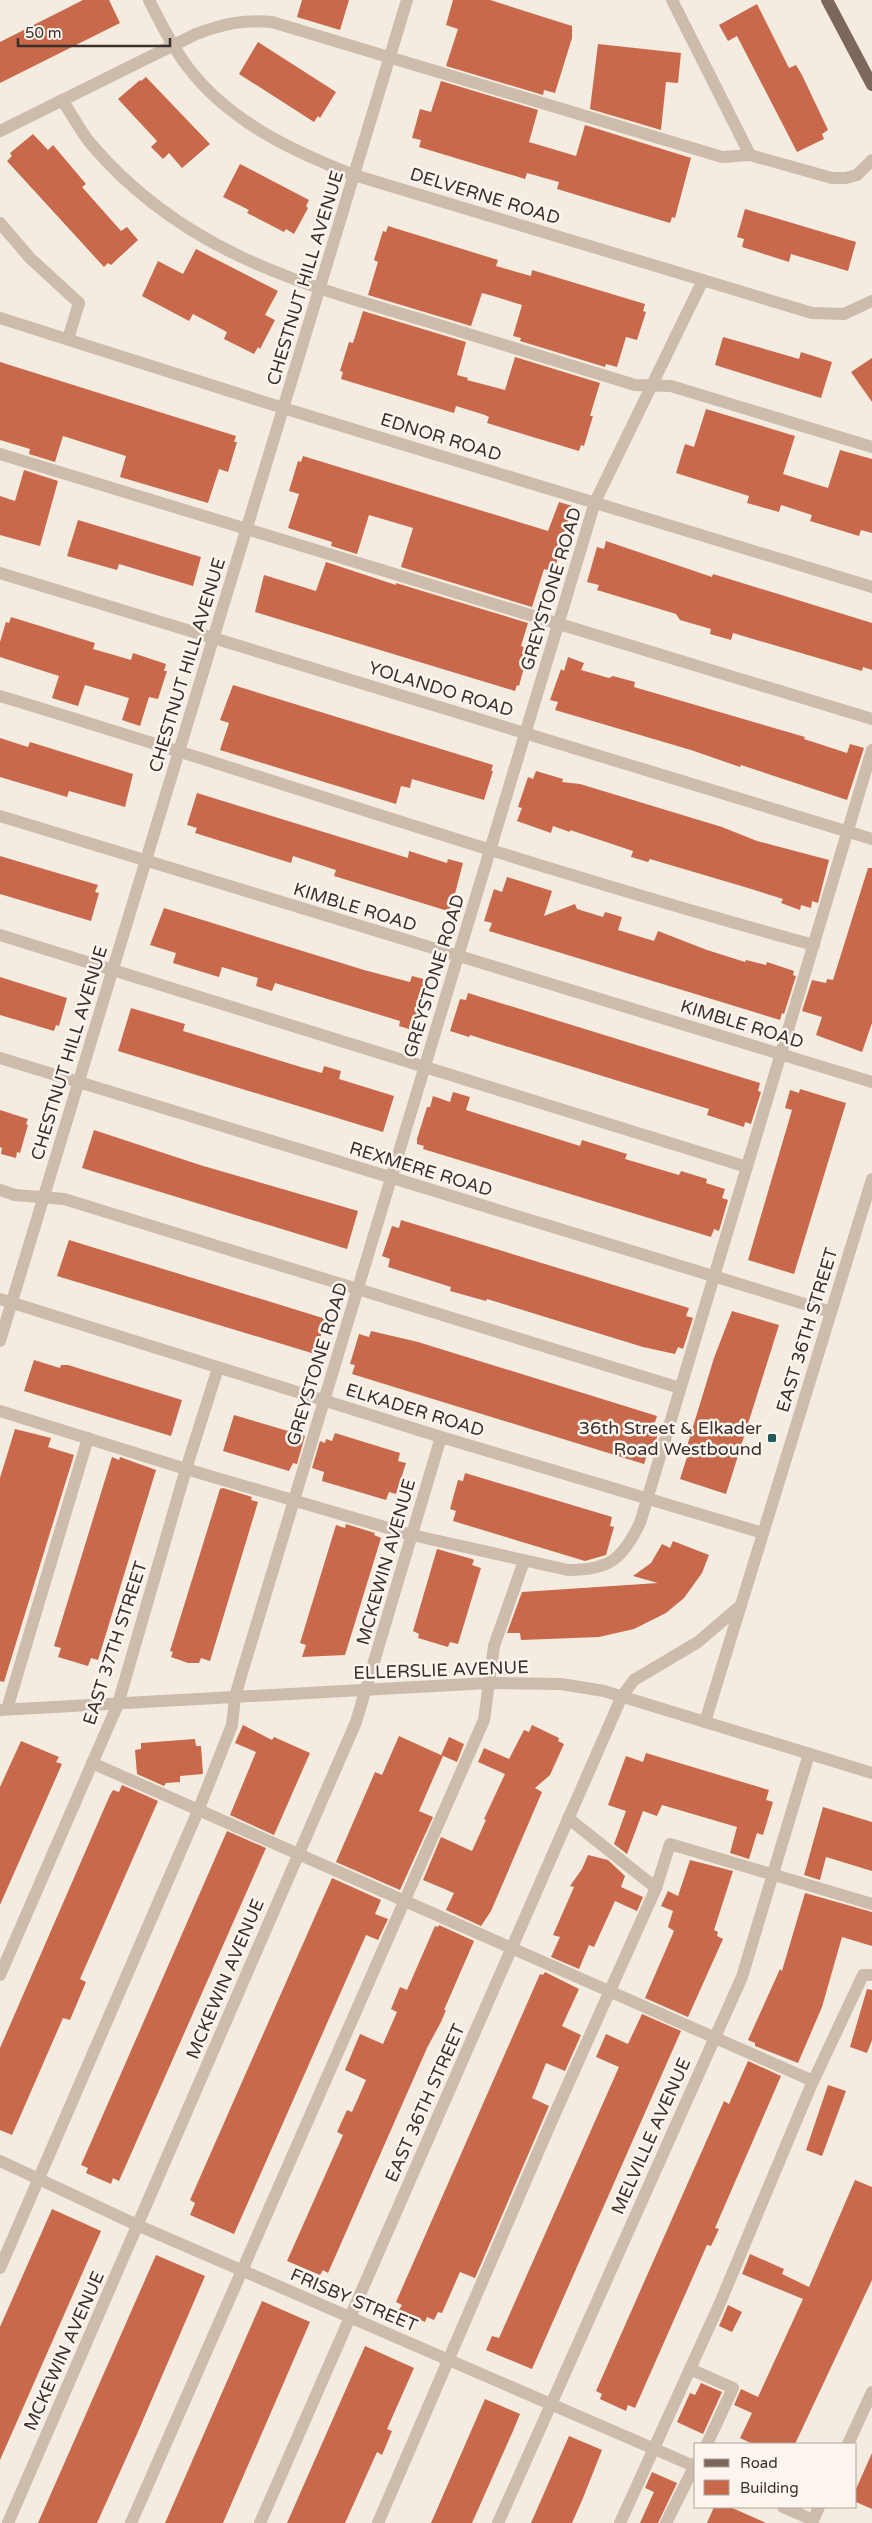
<svg xmlns="http://www.w3.org/2000/svg" width="872" height="2523" viewBox="0 0 872 2523" font-family="'Varela Round',sans-serif">
	<style>
		.building { fill: #c8694b }
		.lines { fill: none; stroke-linecap: round; stroke-linejoin: round }
		.minor { stroke: #cdbbac; stroke-width: 12 }
		.major { stroke: #7d675c; stroke-width: 12 }
		.poi-dot { fill: #1f5a5e; stroke: #fbf5ee; stroke-width: 2 }
		.labels { text-anchor: middle; dominant-baseline: central; stroke-width: 5; stroke-linejoin: round; paint-order: stroke }
		.street-label { font-size: 18px; fill: #3b302b; stroke: #fbf5ee }
		.poi-label { font-size: 18px; fill: #3b302b; stroke: #fbf5ee; text-anchor: end }
	</style>
	<rect width="100%" height="100%" fill="#f4ebe1"/>
	<g class="building">
		<polygon points="83,0 109,0 120,23 0,83 0,42"/>
		<polygon points="302,0 349,0 340,30 297,17"/>
		<polygon points="453,0 490,0 572,26 572,38 555,93 544,90 543,95 446,66 458,29 446,25"/>
		<polygon points="757,4 789,68 796,65 802,75 828,130 822,134 824,139 797,152 737,36 728,41 719,25"/>
		<polygon points="258,42 336,92 320,118 318,116 314,122 239,74"/>
		<polygon points="598,44 681,53 678,83 666,82 661,130 590,109"/>
		<polygon points="146,77 210,144 182,168 169,153 163,159 151,147 157,141 118,99 140,80 141,81"/>
		<polygon points="441,81 538,110 529,142 539,145 576,156 585,125 691,158 675,218 672,217 670,223 557,189 559,182 527,173 525,179 419,147 421,140 412,138 420,109 431,112"/>
		<polygon points="33,134 48,150 53,145 86,184 82,187 121,231 127,227 138,240 111,265 108,263 104,267 7,161 12,156 10,153"/>
		<polygon points="240,164 309,200 306,206 308,208 294,234 286,229 284,232 247,213 249,210 223,197"/>
		<polygon points="745,209 856,242 848,271 791,254 789,262 742,247 744,239 737,237"/>
		<polygon points="388,226 498,260 496,266 531,276 532,270 645,304 643,311 646,312 637,340 626,337 617,367 606,364 605,367 520,341 521,338 513,336 522,305 493,296 482,293 471,326 368,295 378,262 374,260 383,231 386,232"/>
		<polygon points="196,249 278,291 265,315 275,320 260,349 258,347 254,354 224,339 227,332 193,314 189,321 142,296 158,261 183,274"/>
		<polygon points="363,311 466,342 457,375 468,378 467,380 505,390 515,357 600,383 590,416 593,416 584,446 581,445 579,451 487,423 489,417 485,415 456,406 454,413 341,379 343,372 340,371 349,342 353,343"/>
		<polygon points="723,337 799,359 801,352 832,362 821,398 715,365"/>
		<polygon points="872,358 872,402 851,372"/>
		<polygon points="0,362 236,436 234,442 237,442 228,472 219,469 208,503 120,477 126,456 63,436 55,462 29,454 30,449 0,440"/>
		<polygon points="706,409 795,436 783,474 828,488 840,450 872,459 872,533 861,530 859,536 810,521 812,515 781,505 779,512 747,503 749,496 676,473 685,444 694,447"/>
		<polygon points="303,456 548,531 559,502 572,506 554,572 544,569 532,607 401,567 413,528 369,515 357,554 331,546 332,542 288,528 299,494 289,491 298,461 301,462"/>
		<polygon points="24,470 58,481 40,546 0,535 0,496 15,501"/>
		<polygon points="78,520 201,557 193,586 119,564 117,570 67,556"/>
		<polygon points="606,541 712,577 713,574 872,623 872,670 863,667 862,671 733,633 731,640 710,634 711,629 680,620 676,614 597,590 599,585 587,582 597,547 604,549"/>
		<polygon points="326,562 396,585 396,583 528,623 521,646 529,649 519,686 517,685 515,691 255,612 264,575 316,591"/>
		<polygon points="11,617 95,643 93,649 114,655 131,660 133,653 166,664 164,671 167,671 158,699 149,697 140,726 122,720 129,698 85,685 78,706 52,698 59,676 0,657 0,642 6,622 9,623"/>
		<polygon points="568,657 584,663 581,670 609,678 613,676 635,682 634,687 805,737 804,739 847,753 850,744 864,748 847,800 741,765 740,767 691,750 555,710 558,702 550,700 561,669 564,671"/>
		<polygon points="233,685 493,765 491,771 493,771 484,800 412,779 410,788 401,786 396,804 220,750 229,723 220,720"/>
		<polygon points="0,738 28,747 30,742 133,774 125,807 69,791 67,797 0,777"/>
		<polygon points="536,771 563,779 562,782 580,784 722,827 757,841 829,860 818,903 812,901 811,908 801,905 800,910 781,903 783,899 748,888 650,859 648,862 631,857 633,851 570,830 570,832 553,826 551,833 517,821 522,808 518,807 528,777 533,779"/>
		<polygon points="197,793 408,858 409,851 447,863 448,859 463,863 452,905 448,911 334,876 336,870 293,856 291,863 195,833 197,828 187,825"/>
		<polygon points="0,856 98,885 95,892 99,893 91,921 0,894"/>
		<polygon points="868,868 872,868 872,1023 862,1052 816,1035 822,1017 802,1011 812,980 826,983 827,979 833,980"/>
		<polygon points="507,877 552,891 544,916 575,904 577,909 603,917 605,912 622,917 618,930 654,941 658,931 707,950 745,962 746,960 766,965 767,962 794,971 793,975 796,976 784,1014 782,1013 780,1020 489,931 492,923 484,921 494,889 502,892"/>
		<polygon points="164,908 364,970 410,982 412,976 427,980 415,1025 412,1030 399,1026 400,1021 275,983 272,991 256,986 258,978 222,967 219,977 173,963 176,953 150,945"/>
		<polygon points="0,977 67,998 59,1026 56,1025 54,1031 0,1015"/>
		<polygon points="468,993 760,1083 758,1091 761,1092 751,1124 745,1122 744,1127 707,1115 709,1109 470,1035 469,1037 450,1031 460,999 466,1000"/>
		<polygon points="131,1008 185,1024 183,1031 304,1068 322,1073 324,1066 341,1071 339,1079 394,1096 383,1132 118,1051"/>
		<polygon points="800,1089 846,1103 794,1274 748,1260 792,1110 785,1108 790,1090 799,1093"/>
		<polygon points="453,1092 470,1097 466,1110 580,1146 582,1140 627,1154 625,1159 679,1175 681,1171 707,1179 706,1183 725,1189 722,1198 728,1200 719,1231 714,1229 711,1237 423,1149 424,1146 417,1144 417,1139 427,1107 430,1107 433,1096 450,1102"/>
		<polygon points="0,1110 28,1119 26,1124 28,1125 20,1153 17,1152 16,1158 1,1154 2,1148 0,1147"/>
		<polygon points="94,1130 200,1165 358,1211 347,1249 82,1168"/>
		<polygon points="401,1220 689,1308 686,1316 693,1318 683,1349 678,1347 675,1354 643,1347 487,1299 486,1301 450,1291 451,1287 388,1267 390,1259 382,1256 392,1226 399,1228"/>
		<polygon points="69,1240 326,1319 315,1354 57,1276"/>
		<polygon points="732,1311 779,1325 726,1494 680,1479 687,1457 684,1456 714,1358"/>
		<polygon points="371,1331 418,1342 657,1416 654,1425 660,1426 652,1456 647,1455 644,1464 352,1374 355,1365 350,1364 359,1334 369,1337"/>
		<polygon points="34,1360 60,1368 61,1365 68,1365 182,1400 171,1436 24,1391"/>
		<polygon points="234,1415 305,1436 297,1464 293,1463 289,1471 223,1451"/>
		<polygon points="15,1429 51,1438 48,1447 74,1455 4,1682 0,1681 0,1478"/>
		<polygon points="335,1433 400,1453 398,1461 406,1463 396,1494 389,1492 386,1500 322,1481 324,1472 312,1468 320,1441 325,1443 326,1439 332,1441"/>
		<polygon points="112,1457 119,1460 120,1457 156,1470 98,1660 91,1658 88,1666 58,1657 61,1648 54,1646"/>
		<polygon points="465,1473 612,1517 610,1526 614,1527 606,1555 585,1561 453,1521 456,1511 450,1509 458,1480 463,1481"/>
		<polygon points="223,1488 252,1497 251,1500 258,1502 210,1661 201,1658 199,1663 188,1663 171,1657 173,1652 170,1651 220,1489"/>
		<polygon points="346,1524 375,1533 374,1535 381,1538 345,1655 302,1657 306,1645 300,1643 336,1525 345,1528"/>
		<polygon points="673,1541 709,1555 702,1573 684,1598 666,1613 634,1629 599,1637 521,1640 520,1633 507,1633 522,1592 658,1583 633,1576 651,1563 662,1544 670,1548"/>
		<polygon points="437,1549 472,1559 474,1560 472,1565 481,1568 458,1644 450,1642 448,1647 418,1638 419,1634 413,1631"/>
		<polygon points="243,1725 272,1740 274,1737 310,1753 274,1835 230,1815 256,1752 235,1743"/>
		<polygon points="532,1725 559,1738 558,1741 564,1744 550,1775 535,1788 542,1792 491,1911 481,1926 446,1910 454,1893 423,1880 441,1837 472,1851 486,1820 484,1819 505,1774 478,1762 484,1748 509,1759 524,1730 529,1732"/>
		<polygon points="399,1736 443,1756 419,1811 433,1817 400,1890 336,1862 375,1772 382,1775"/>
		<polygon points="449,1737 464,1744 457,1762 441,1755"/>
		<polygon points="195,1739 196,1746 201,1746 203,1774 180,1776 180,1782 166,1783 164,1786 137,1774 135,1750 141,1749 141,1743"/>
		<polygon points="21,1741 59,1757 56,1762 62,1764 0,1905 0,1787"/>
		<polygon points="646,1753 769,1790 766,1800 773,1802 763,1835 757,1833 749,1859 730,1853 737,1827 662,1805 657,1816 643,1811 627,1854 614,1844 626,1811 608,1805 626,1756 643,1762"/>
		<polygon points="122,1785 158,1801 80,1979 86,1982 70,2020 63,2018 12,2135 0,2130 0,2048 110,1795 113,1790 119,1792"/>
		<polygon points="823,1807 872,1822 872,1871 826,1857 820,1880 804,1875"/>
		<polygon points="227,1831 266,1848 119,2181 113,2178 111,2184 86,2173 88,2168 81,2165"/>
		<polygon points="588,1855 608,1860 625,1876 621,1887 643,1897 637,1911 615,1901 594,1947 589,1945 579,1969 551,1957 560,1937 553,1935 574,1887 570,1886 582,1869"/>
		<polygon points="690,1860 733,1871 714,1930 718,1932 717,1936 723,1939 688,2017 645,1998 674,1931 668,1927 673,1911 661,1906 668,1891 678,1896"/>
		<polygon points="332,1878 381,1900 375,1914 388,1919 378,1940 366,1935 234,2234 190,2215 195,2203 190,2200"/>
		<polygon points="805,1893 872,1912 872,1946 842,1937 822,2007 798,2063 755,2046 755,2043 748,2040 780,1969 782,1971"/>
		<polygon points="439,1925 474,1941 444,2010 446,2010 441,2022 427,2048 328,2273 323,2270 320,2275 287,2261 343,2135 337,2132 347,2110 352,2112 366,2080 345,2070 360,2034 383,2044 397,2012 391,2009 400,1987 407,1990 435,1926 438,1927"/>
		<polygon points="545,1972 579,1989 562,2026 581,2035 565,2071 546,2063 532,2098 549,2106 475,2278 460,2272 442,2313 438,2312 434,2320 427,2317 425,2322 399,2310 402,2305 396,2302 540,1974 543,1975"/>
		<polygon points="867,1989 872,1990 872,2040 867,2053 850,2047"/>
		<polygon points="642,2014 681,2031 532,2369 486,2350 492,2336 499,2338 619,2067 596,2057 606,2034 628,2044"/>
		<polygon points="748,2061 781,2076 715,2228 719,2229 711,2246 707,2245 635,2408 628,2405 626,2411 600,2399 602,2394 596,2391 724,2101 729,2104"/>
		<polygon points="828,2085 846,2091 822,2156 806,2150"/>
		<polygon points="855,2180 872,2187 872,2280 795,2444 753,2444 740,2438 752,2413 734,2405 741,2389 758,2397 803,2299 742,2274 750,2254 784,2269 782,2274 809,2287"/>
		<polygon points="52,2209 101,2231 0,2460 0,2327"/>
		<polygon points="156,2255 205,2276 137,2434 97,2523 38,2523"/>
		<polygon points="262,2301 310,2322 223,2523 165,2523"/>
		<polygon points="728,2305 742,2312 732,2332 719,2326"/>
		<polygon points="365,2346 414,2368 387,2429 392,2431 382,2455 377,2452 345,2523 287,2523"/>
		<polygon points="701,2383 722,2392 703,2434 677,2422 690,2393 695,2395"/>
		<polygon points="485,2399 520,2414 513,2431 472,2523 431,2523"/>
		<polygon points="569,2436 602,2450 583,2498 572,2523 531,2523"/>
		<polygon points="872,2453 872,2509 856,2502 856,2489"/>
		<polygon points="652,2472 677,2483 658,2523 640,2523 654,2492 645,2488"/>
		<polygon points="714,2507 730,2507 766,2523 707,2523"/>
	</g>
	<g class="lines">
		<g class="minor">
			<path d="M149,0C160,22 172,46 187,66C228,121 292,151 354,175L812,313L844,314L872,301"/>
			<polyline points="672,0 750,155"/>
			<path d="M62,100C72,114 80,131 91,144C182,251 297,283 426,321C496,342 565,364 635,385L671,386L872,447"/>
			<path d="M0,131L196,34C223,24 244,19 272,22L722,157L750,155L832,178H846L857,175L872,160"/>
			<polyline points="0,223 30,258 79,303 68,339"/>
			<polyline points="0,318 283,408 872,587"/>
			<polyline points="0,454 872,719"/>
			<polyline points="0,573 872,839"/>
			<path d="M0,696C272,778 540,871 814,945"/>
			<polyline points="0,816 872,1082"/>
			<polyline points="0,935 747,1167"/>
			<polyline points="0,1058 831,1312"/>
			<polyline points="0,1190 15,1195 64,1199 680,1388"/>
			<polyline points="0,1299 441,1437 763,1533"/>
			<polyline points="0,1341 407,0"/>
			<path d="M0,1411L186,1469L412,1535L568,1570C609,1570 622,1560 640,1523L872,750"/>
			<polyline points="7,1709 88,1438"/>
			<polyline points="0,1710 489,1683 561,1684 604,1691 872,1773"/>
			<polyline points="705,1722 872,1179"/>
			<polyline points="92,1763 813,2081"/>
			<polyline points="656,1888 670,1844 872,1904"/>
			<polyline points="0,1975 118,1704 186,1469 218,1368"/>
			<polyline points="0,2161 137,2225 696,2467"/>
			<polyline points="0,2268 198,1811 232,1725 235,1697 241,1676 595,502 703,280"/>
			<polyline points="690,2369 733,2388 707,2444"/>
			<polyline points="848,2444 872,2392"/>
			<polyline points="783,2507 813,2520"/>
			<polyline points="8,2523 356,1722 441,1437"/>
			<polyline points="131,2523 484,1720 494,1646 524,1561"/>
			<polyline points="260,2523 622,1696 634,1680 698,1642 741,1605"/>
			<polyline points="378,2523 552,2120 656,1888 568,1818"/>
			<polyline points="498,2523 742,1977 809,1754"/>
			<polyline points="620,2523 720,2303 810,2088 863,1975 872,1975"/>
			<polyline points="666,2523 696,2463"/>
			<polyline points="812,2523 819,2507"/>
		</g>
		<polyline class="major" points="827,0 872,85"/>
	</g>
	<rect class="poi-dot" x="767" y="1433" width="10" height="10" rx="2.5"/>
	<g class="labels">
		<g class="street-label">
			<text transform="translate(485 196) rotate(17)">DELVERNE ROAD</text>
			<text transform="translate(305 278) rotate(-73)">CHESTNUT HILL AVENUE</text>
			<text transform="translate(441 437) rotate(17)">EDNOR ROAD</text>
			<text transform="translate(551 589) rotate(-73)">GREYSTONE ROAD</text>
			<text transform="translate(187 665) rotate(-73)">CHESTNUT HILL AVENUE</text>
			<text transform="translate(441 689) rotate(17)">YOLANDO ROAD</text>
			<text transform="translate(355 907) rotate(17)">KIMBLE ROAD</text>
			<text transform="translate(434 976) rotate(-73)">GREYSTONE ROAD</text>
			<text transform="translate(742 1024) rotate(17)">KIMBLE ROAD</text>
			<text transform="translate(69 1053) rotate(-73)">CHESTNUT HILL AVENUE</text>
			<text transform="translate(421 1169) rotate(17)">REXMERE ROAD</text>
			<text transform="translate(807 1330) rotate(-73)">EAST 36TH STREET</text>
			<text transform="translate(317 1364) rotate(-73)">GREYSTONE ROAD</text>
			<text transform="translate(415 1410) rotate(17)">ELKADER ROAD</text>
			<text transform="translate(386 1562) rotate(-74)">MCKEWIN AVENUE</text>
			<text transform="translate(115 1643) rotate(-72)">EAST 37TH STREET</text>
			<text transform="translate(441 1670) rotate(-2)">ELLERSLIE AVENUE</text>
			<text transform="translate(225 1979) rotate(-67)">MCKEWIN AVENUE</text>
			<text transform="translate(425 2103) rotate(-66)">EAST 36TH STREET</text>
			<text transform="translate(651 2136) rotate(-66)">MELVILLE AVENUE</text>
			<text transform="translate(354 2300) rotate(23)">FRISBY STREET</text>
			<text transform="translate(64 2351) rotate(-66)">MCKEWIN AVENUE</text>
		</g>
		<g class="poi-label">
			<text x="762" y="1428">36th Street &amp; Elkader<tspan x="762" dy="21">Road Westbound</tspan></text>
		</g>
	</g>
	<rect x="694" y="2443" width="162" height="65" fill="#fbf5ee" stroke="#aea6a0"/>
	<rect x="704" y="2459" width="25" height="8" fill="#7d675c" stroke="#aea6a0"/>
	<text x="740" y="2468" font-size="15" fill="#3b302b">Road</text>
	<rect x="704" y="2480" width="25" height="15" fill="#c8694b" stroke="#aea6a0"/>
	<text x="740" y="2493" font-size="15" fill="#3b302b">Building</text>
	<path d="M18 38v8h152v-8" fill="none" stroke="#3b302b" stroke-width="2.5"/>
	<text x="25" y="38" font-size="15" fill="#3b302b" stroke="#fbf5ee" stroke-width="4" paint-order="stroke">50 m</text>
</svg>
